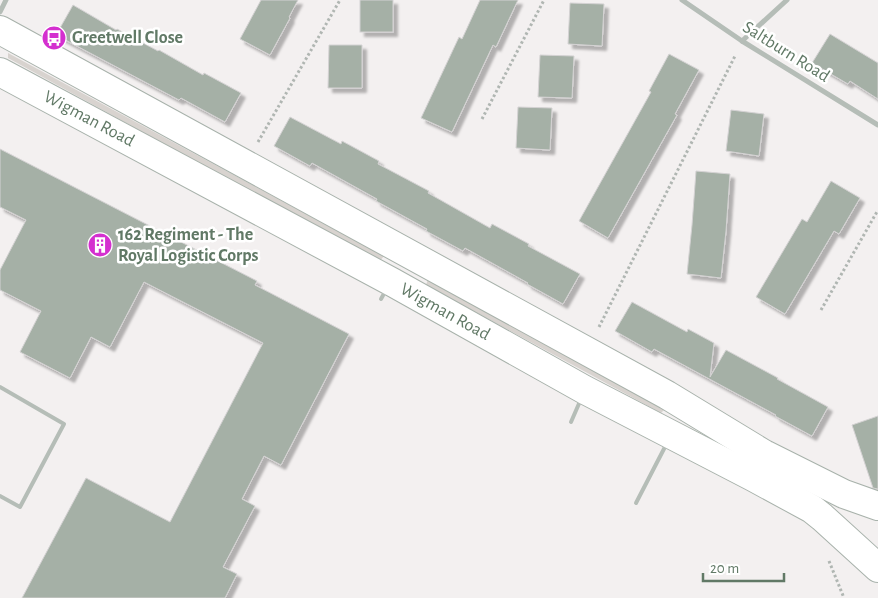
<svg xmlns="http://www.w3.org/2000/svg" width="878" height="598" viewBox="0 0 878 598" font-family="'Alegreya Sans',sans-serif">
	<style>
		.green { fill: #d8d3cf }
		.building { fill: #a5b0a6; stroke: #d4d2d3; filter: url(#shadow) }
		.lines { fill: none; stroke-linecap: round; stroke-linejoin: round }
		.secondary-casing { stroke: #a8b2ab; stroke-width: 30 }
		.path { stroke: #b0b6b2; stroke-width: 3; stroke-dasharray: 2.5 2.5; stroke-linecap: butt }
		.lane { stroke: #b5bdb7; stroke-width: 4 }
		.street { stroke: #b5bdb7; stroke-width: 5 }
		.secondary { stroke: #fff; stroke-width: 28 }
		.labels { text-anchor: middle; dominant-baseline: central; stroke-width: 5; stroke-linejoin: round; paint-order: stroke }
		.poi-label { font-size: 18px; font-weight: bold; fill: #617966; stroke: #fff; text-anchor: start }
		.street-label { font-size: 18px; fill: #617966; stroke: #fff }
	</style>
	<defs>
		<filter id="shadow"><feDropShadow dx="4.5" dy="4.5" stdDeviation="1" flood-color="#0004"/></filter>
	</defs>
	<rect width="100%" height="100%" fill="#f3f0f0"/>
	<g class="green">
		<polygon points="8,53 384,256 379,262 8,58"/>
		<polygon points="428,279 666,408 661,413 426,285"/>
	</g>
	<g class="building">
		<polygon points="261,0 298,0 289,17 290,18 270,55 240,39"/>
		<rect x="360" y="0" width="33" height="32"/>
		<polygon points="480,0 518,0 496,47 493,45 452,132 421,118 459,37 462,39"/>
		<polygon points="570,3 604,4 602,46 568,44"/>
		<polygon points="73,5 116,30 117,29 158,51 159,50 203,75 204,73 241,93 225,122 181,98 179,100 56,35"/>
		<polygon points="830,34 878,63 878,99 850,81 848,84 812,63"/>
		<polygon points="329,45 362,45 362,88 328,88"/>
		<polygon points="669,54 699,70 675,114 677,115 608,238 579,221 651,92 649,91"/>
		<polygon points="540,55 574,56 572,98 538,97"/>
		<polygon points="518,107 552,108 550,150 516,148"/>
		<polygon points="731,110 764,114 759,156 726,151"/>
		<polygon points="290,117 341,144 342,141 379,161 378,164 429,191 428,193 490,228 492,224 529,244 528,246 580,274 563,304 527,284 528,283 465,248 463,251 426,231 427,229 376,201 377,199 312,163 310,166 274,146"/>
		<polygon points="0,149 257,281 255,285 349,334 281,465 264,456 242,499 255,506 223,567 237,574 225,598 22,598 86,478 170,522 263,343 144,282 110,347 91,337 70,378 20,352 41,311 0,290 0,270 26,220 0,207"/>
		<polygon points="696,171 730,174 726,231 721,278 687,274 692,225"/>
		<polygon points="831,181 860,198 839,234 834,231 785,314 756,297 802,219 807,222"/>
		<polygon points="632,302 687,332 688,329 714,343 710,377 726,350 778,378 777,379 828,407 812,436 775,416 776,415 654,349 652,352 615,331"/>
		<polygon points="878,416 878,489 873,488 852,425"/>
	</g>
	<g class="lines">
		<defs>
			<g id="secondary">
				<polyline points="0,30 667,395 764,454 844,494 878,506"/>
				<polyline points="0,72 392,282 585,390 753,477 812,509 822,517 878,568"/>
			</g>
		</defs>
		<use href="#secondary" class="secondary-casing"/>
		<g class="path">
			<polyline points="482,119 544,0"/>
			<polyline points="258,142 340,0"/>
			<polyline points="821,310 878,210"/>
			<polyline points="599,327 735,56"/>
			<polyline points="829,561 844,598"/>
		</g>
		<g class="lane">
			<polyline points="381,299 386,290"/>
			<polyline points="0,387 64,424 20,507 0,496"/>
			<polyline points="571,422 581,399"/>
			<polyline points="636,503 667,443"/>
		</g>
		<g class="street">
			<polyline points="682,0 742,41 878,125"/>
			<polyline points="0,12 6,0"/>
			<polyline points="742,41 787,0"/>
		</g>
		<use href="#secondary" class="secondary"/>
	</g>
	<defs>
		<symbol id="bus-disc" viewBox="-11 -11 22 22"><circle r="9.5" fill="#d42fcf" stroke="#fff"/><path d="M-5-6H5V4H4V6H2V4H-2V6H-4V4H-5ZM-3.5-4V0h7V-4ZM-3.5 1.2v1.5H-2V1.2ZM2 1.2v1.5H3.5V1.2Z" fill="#fff"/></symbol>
		<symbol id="building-disc" viewBox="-11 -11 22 22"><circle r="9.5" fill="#d42fcf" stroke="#fff"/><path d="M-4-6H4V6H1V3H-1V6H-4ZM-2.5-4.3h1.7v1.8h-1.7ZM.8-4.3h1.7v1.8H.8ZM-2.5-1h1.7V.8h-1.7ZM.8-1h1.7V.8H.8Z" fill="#fff"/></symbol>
	</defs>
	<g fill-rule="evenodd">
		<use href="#bus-disc" x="40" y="24" width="28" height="28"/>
		<use href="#building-disc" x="86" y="231" width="28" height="28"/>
	</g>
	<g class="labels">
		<g class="poi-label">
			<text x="72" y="38">Greetwell Close</text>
			<text x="118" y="235">162 Regiment - The<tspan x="118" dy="21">Royal Logistic Corps</tspan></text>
		</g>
		<g class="street-label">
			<text transform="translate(786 52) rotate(32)">Saltburn Road</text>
			<text transform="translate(89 119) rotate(28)">Wigman Road</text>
			<text transform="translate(445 312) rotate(29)">Wigman Road</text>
		</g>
	</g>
	<path d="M703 573v8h81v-8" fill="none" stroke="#617966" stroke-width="2.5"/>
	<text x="710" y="573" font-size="15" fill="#617966" stroke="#ffffff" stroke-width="4" paint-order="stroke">20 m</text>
</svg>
